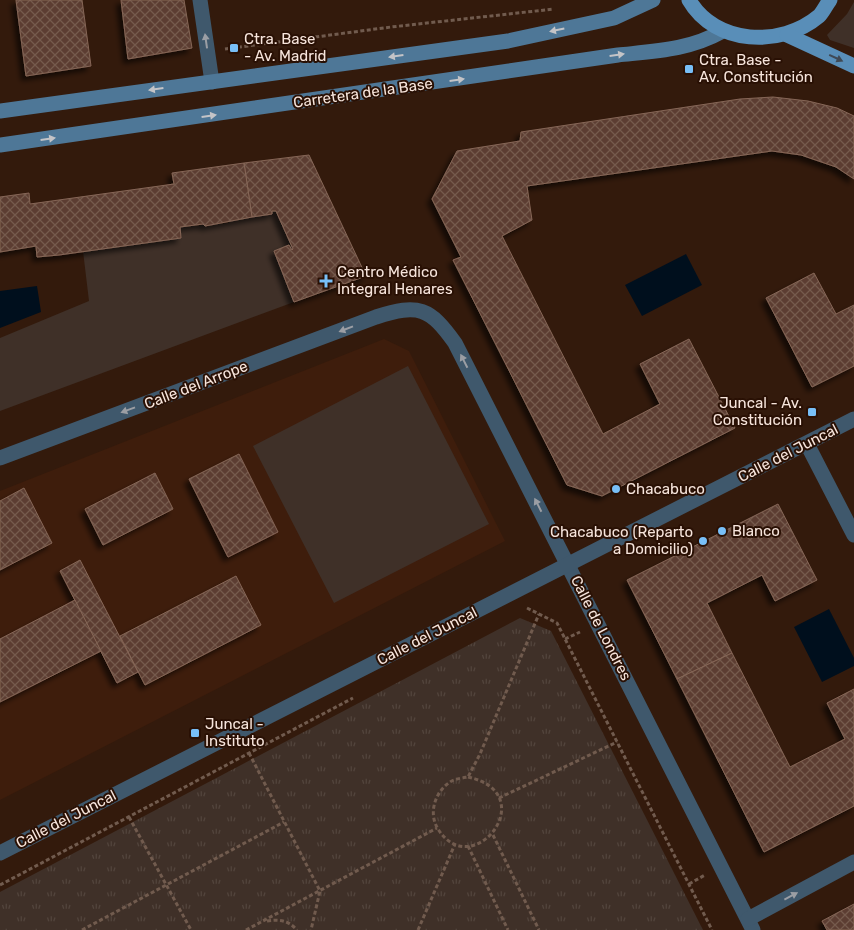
<svg xmlns="http://www.w3.org/2000/svg" width="854" height="930" viewBox="0 0 854 930" font-family="Rubik,sans-serif">
	<style>
		.built { fill: #3e1d0c }
		.park { fill: url(#park-tufts) }
		.garden { fill: #3f3028 }
		.water { fill: #000f1d }
		.building { fill: url(#building-cross-hatch); stroke: #866657; filter: url(#shadow) }
		.lines { fill: none; stroke-linecap: round; stroke-linejoin: round }
		.path { stroke: #715b4e; stroke-width: 3; stroke-dasharray: 4 2.5; stroke-linecap: butt }
		.pedestrian { stroke: #3f586c; stroke-width: 15 }
		.minor { stroke: #3f586c; stroke-width: 15 }
		.secondary { stroke: #4e7797; stroke-width: 15 }
		.primary { stroke: #598eb8; stroke-width: 15 }
		.oneway { fill: #c4c4c7 }
		.oneway2 { fill: #9b9ea4 }
		.oneway3 { fill: #3f4955 }
		.poi-dot { fill: #78bff7; stroke: #291004; stroke-width: 2 }
		.labels { text-anchor: middle; dominant-baseline: central; stroke-width: 4; stroke-linejoin: round; paint-order: stroke }
		.poi-label { font-size: 15px; fill: #f7e5dc; stroke: #291004; text-anchor: start }
		.street-label { font-size: 15px; fill: #f7e5dc; stroke: #291004 }
	</style>
	<defs>
		<pattern id="park-tufts" width="24" height="20" patternUnits="userSpaceOnUse" patternTransform="scale(1.25)"><rect width="24" height="20" fill="#3f3028"/><path d="M3 7l-1-3M5 7V3M7 7l1-3M15 17l-1-3M17 17v-4M19 17l1-3" fill="none" stroke="#52443c"/></pattern>
		<pattern id="building-cross-hatch" width="8" height="8" patternUnits="userSpaceOnUse" patternTransform="scale(1.25)"><rect width="8" height="8" fill="#5c3e30"/><path d="M0 0l8 8M0 8l8-8" fill="none" stroke="#745a4d"/></pattern>
		<filter id="shadow"><feDropShadow dx="-4.5" dy="4.5" stdDeviation="2.5" flood-color="#0009"/></filter>
	</defs>
	<rect width="100%" height="100%" fill="#331a0c"/>
	<polygon class="built" points="384,339 409,351 505,541 0,800 0,491"/>
	<polygon class="park" points="520,618 551,631 703,930 0,930 0,892"/>
	<g class="garden">
		<polygon points="854,2 854,48 830,40 827,35 847,14"/>
		<polygon points="272,211 276,211 293,249 292,250 289,245 274,251 294,302 0,411 0,338 89,301 83,251 181,238 180,227 228,223 230,220 272,214"/>
		<polygon points="408,366 489,524 334,603 253,446"/>
	</g>
	<g class="water">
		<polygon points="686,254 702,285 642,316 625,285"/>
		<polygon points="37,286 41,312 0,328 0,291"/>
		<polygon points="829,609 854,658 854,666 822,682 794,627"/>
	</g>
	<g class="building">
		<polygon points="16,0 82,0 91,66 26,76"/>
		<polygon points="121,0 184,0 192,48 128,59"/>
		<polygon points="773,97 808,101 837,108 854,116 854,179 836,167 801,155 772,151 527,186 532,220 502,236 603,434 660,404 640,364 689,339 735,428 602,496 567,485 453,260 461,257 432,199 457,151 520,141 521,132 740,99"/>
		<polygon points="309,155 366,276 294,302 274,251 289,245 292,250 293,249 276,211 272,211 272,214 252,217 244,163"/>
		<polygon points="244,163 252,217 205,226 203,224 180,227 181,238 59,255 37,257 36,246 0,252 0,197 29,193 30,204 174,184 172,173"/>
		<polygon points="814,273 836,314 854,305 854,366 812,387 766,298"/>
		<polygon points="239,454 278,532 228,557 189,479"/>
		<polygon points="155,473 173,509 103,545 85,509"/>
		<polygon points="24,488 52,543 0,570 0,501"/>
		<polygon points="778,504 817,580 775,601 762,575 707,603 732,653 677,679 627,580"/>
		<polygon points="80,560 138,672 117,683 60,571"/>
		<polygon points="236,576 261,625 145,685 120,636"/>
		<polygon points="75,600 101,651 0,702 0,639"/>
		<polygon points="732,653 790,767 845,739 827,703 854,689 854,806 764,852 677,679"/>
		<polygon points="854,904 854,930 827,930 822,921"/>
	</g>
	<g class="lines">
		<g class="path">
			<polyline points="225,49 391,27 554,9"/>
			<polyline points="527,608 557,623 712,930"/>
			<polyline points="565,639 580,632"/>
			<polyline points="249,753 320,891 311,930"/>
			<path d="M468,777C544,794 472,884 438,829C428,813 435,792 450,782C454,779 462,778 468,777L480,754L539,614"/>
			<polyline points="499,798 617,742"/>
			<polyline points="129,817 191,930"/>
			<polyline points="493,835 539,930"/>
			<polyline points="468,846 508,930"/>
			<polyline points="689,884 705,875"/>
			<polyline points="0,885 353,698"/>
			<path d="M267,921C279,919 288,920 297,930"/>
			<polyline points="82,930 284,822"/>
			<polyline points="246,930 437,828"/>
			<polyline points="418,930 455,844"/>
		</g>
		<polyline class="pedestrian" points="807,444 854,535"/>
		<g class="minor">
			<polyline points="200,0 212,82"/>
			<path d="M0,458L376,317C419,303 430,308 455,343L753,930"/>
			<polyline points="0,853 854,419"/>
			<polyline points="748,919 854,862"/>
		</g>
		<g class="secondary">
			<polyline points="0,111 508,41 614,18 653,0"/>
			<path d="M0,145L618,55C656,51 689,50 723,31"/>
		</g>
		<g class="primary">
			<path d="M689,0C715,45 781,48 819,16C823,12 826,5 830,0"/>
			<polyline points="787,35 854,66"/>
		</g>
	</g>
	<defs><path id="oneway-solid" d="M-6-.8H1V-3.2L6.5 0L1 3.2V.8H-6Z" transform="scale(1.25)"/></defs>
	<g class="oneway">
		<use href="#oneway-solid" transform="translate(557 30) rotate(168)"/>
		<use href="#oneway-solid" transform="translate(617 55) rotate(-8)"/>
		<use href="#oneway-solid" transform="translate(396 56) rotate(172)"/>
		<use href="#oneway-solid" transform="translate(457 80) rotate(-8)"/>
		<use href="#oneway-solid" transform="translate(156 89) rotate(172)"/>
		<use href="#oneway-solid" transform="translate(209 116) rotate(-8)"/>
		<use href="#oneway-solid" transform="translate(48 139) rotate(-8)"/>
	</g>
	<g class="oneway2">
		<use href="#oneway-solid" transform="translate(206 41) rotate(-98)"/>
		<use href="#oneway-solid" transform="translate(346 329) rotate(159)"/>
		<use href="#oneway-solid" transform="translate(464 361) rotate(-117)"/>
		<use href="#oneway-solid" transform="translate(128 410) rotate(160)"/>
		<use href="#oneway-solid" transform="translate(538 505) rotate(-117)"/>
		<use href="#oneway-solid" transform="translate(791 896) rotate(-28)"/>
	</g>
	<use class="oneway3" href="#oneway-solid" transform="translate(836 58) rotate(25)"/>
	<g class="poi-dot">
		<rect x="229" y="43" width="10" height="10" rx="2.5"/>
		<rect x="684" y="64" width="10" height="10" rx="2.5"/>
		<path d="M323.5 273.5h5v5h5v5h-5v5h-5v-5h-5v-5h5z"/>
		<rect x="807" y="407" width="10" height="10" rx="2.5"/>
		<circle cx="616" cy="489" r="5"/>
		<circle cx="722" cy="531" r="5"/>
		<circle cx="703" cy="541" r="5"/>
		<rect x="190" y="728" width="10" height="10" rx="2.5"/>
	</g>
	<g class="labels">
		<g class="poi-label">
			<text x="244" y="39">Ctra. Base<tspan x="244" dy="17">- Av. Madrid</tspan></text>
			<text x="699" y="60">Ctra. Base -<tspan x="699" dy="17">Av. Constitución</tspan></text>
			<text x="337" y="272">Centro Médico<tspan x="337" dy="17">Integral Henares</tspan></text>
			<text x="802" y="403" text-anchor="end">Juncal - Av.<tspan x="802" dy="17">Constitución</tspan></text>
			<text x="626" y="489">Chacabuco</text>
			<text x="732" y="531">Blanco</text>
			<text x="693" y="532" text-anchor="end">Chacabuco (Reparto<tspan x="693" dy="17">a Domicilio)</tspan></text>
			<text x="205" y="724">Juncal -<tspan x="205" dy="17">Instituto</tspan></text>
		</g>
		<g class="street-label">
			<text transform="translate(363 93) rotate(-8)">Carretera de la Base</text>
			<text transform="translate(196 385) rotate(-21)">Calle del Arrope</text>
			<text transform="translate(788 453) rotate(-27)">Calle del Juncal</text>
			<text transform="translate(601 628) rotate(63)">Calle de Londres</text>
			<text transform="translate(427 636) rotate(-27)">Calle del Juncal</text>
			<text transform="translate(66 819) rotate(-27)">Calle del Juncal</text>
		</g>
	</g>
</svg>
